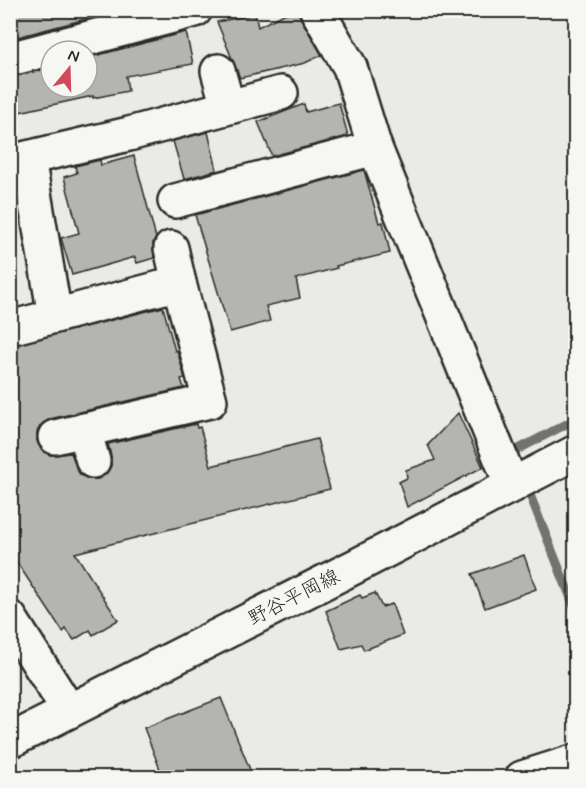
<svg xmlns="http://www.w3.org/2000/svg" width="586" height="788" viewBox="0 0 586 788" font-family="Mynerve,'Klee One',sans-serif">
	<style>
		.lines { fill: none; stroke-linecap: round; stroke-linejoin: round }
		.stream { stroke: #727270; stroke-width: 9 }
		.building { fill: #b4b4b1; stroke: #2b2b2b; stroke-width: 1.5 }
		.minor-casing { stroke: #2b2b2b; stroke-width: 38 }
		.major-casing { stroke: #2b2b2b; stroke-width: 38 }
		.minor { stroke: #f6f6f2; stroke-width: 33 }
		.major { stroke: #f6f6f2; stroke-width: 33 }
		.labels { text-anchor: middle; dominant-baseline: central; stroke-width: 4.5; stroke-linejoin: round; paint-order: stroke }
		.street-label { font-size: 20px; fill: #2b2b2b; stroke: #f6f6f2 }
	</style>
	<rect width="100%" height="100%" fill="#eaeae6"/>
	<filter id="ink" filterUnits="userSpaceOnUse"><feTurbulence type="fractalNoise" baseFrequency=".0167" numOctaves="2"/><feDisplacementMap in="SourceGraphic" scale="12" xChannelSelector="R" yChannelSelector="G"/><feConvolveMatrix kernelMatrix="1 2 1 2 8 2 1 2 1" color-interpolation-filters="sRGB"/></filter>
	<g filter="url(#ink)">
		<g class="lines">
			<g class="stream">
				<polyline points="516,460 513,452 576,419"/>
				<polyline points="530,495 576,611"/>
			</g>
		</g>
		<g class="building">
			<polygon points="10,10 120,10 10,39"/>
			<polygon points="292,10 298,10 301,19 322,55 305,63 240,78 217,22 255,14 258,27"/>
			<polygon points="186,32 193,64 126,76 128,91 93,98 93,96 10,114 10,77 51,68 51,87 87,87 87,58"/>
			<polygon points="339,103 348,136 272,156 258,122 304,104 306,112"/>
			<polygon points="208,132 217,170 184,179 173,141"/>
			<polygon points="134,156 156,238 153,243 154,258 137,263 135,257 72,275 61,238 79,233 64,177 77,173 75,166 100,160 101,165"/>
			<polygon points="364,170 379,223 383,222 390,253 336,266 337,268 296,279 300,298 266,306 270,321 230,332 195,215"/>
			<polygon points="163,307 175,351 177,350 185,378 181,379 184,388 50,419 42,424 37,432 37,441 41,449 50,455 71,453 80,474 88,479 98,479 106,474 111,466 111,456 108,444 196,424 197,428 200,427 211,466 317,439 330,489 75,553 118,620 93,635 90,630 74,640 66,629 63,632 10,552 10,346"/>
			<polygon points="458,413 483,467 407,507 399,482 407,478 406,470 435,460 428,445"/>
			<polygon points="524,555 536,589 485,608 472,574"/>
			<polygon points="375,593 382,607 392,604 403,635 364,650 361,644 341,649 326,611 360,595 362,598"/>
			<polygon points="221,698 253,777 163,777 144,728"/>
		</g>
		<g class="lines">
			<defs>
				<g id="minor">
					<polyline points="317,10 350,67 375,148 512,486"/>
					<polyline points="10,59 195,10"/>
					<polyline points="218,71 228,107"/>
					<polyline points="10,162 129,134 281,93"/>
					<polyline points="175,201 375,148"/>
					<polyline points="171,248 179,283"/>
					<polyline points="10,328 55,316 28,158"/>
					<polyline points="84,430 93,461"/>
					<polyline points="55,437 210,401 179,283 55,316"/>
					<polyline points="10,618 69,711"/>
					<polyline points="522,778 576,761"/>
				</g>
				<polyline id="major" points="10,741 358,565 576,452"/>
			</defs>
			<use href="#minor" class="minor-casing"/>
			<use href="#major" class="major-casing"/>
			<use href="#minor" class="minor"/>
			<use href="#major" class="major"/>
		</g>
	</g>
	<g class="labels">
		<g class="street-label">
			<text transform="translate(294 598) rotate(-27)">野谷平岡線</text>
		</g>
	</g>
	<rect width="586" height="788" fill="none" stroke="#f6f6f2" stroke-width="36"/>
	<rect x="18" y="18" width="550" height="752" fill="none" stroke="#2b2b2b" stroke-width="2" filter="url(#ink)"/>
	<g transform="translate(69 69) rotate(19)"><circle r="28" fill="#f6f6f2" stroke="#a5a5a2" stroke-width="1.5"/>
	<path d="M0-4.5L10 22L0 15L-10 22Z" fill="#d1495b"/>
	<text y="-9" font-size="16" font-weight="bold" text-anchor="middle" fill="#2b2b2b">N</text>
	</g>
</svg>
